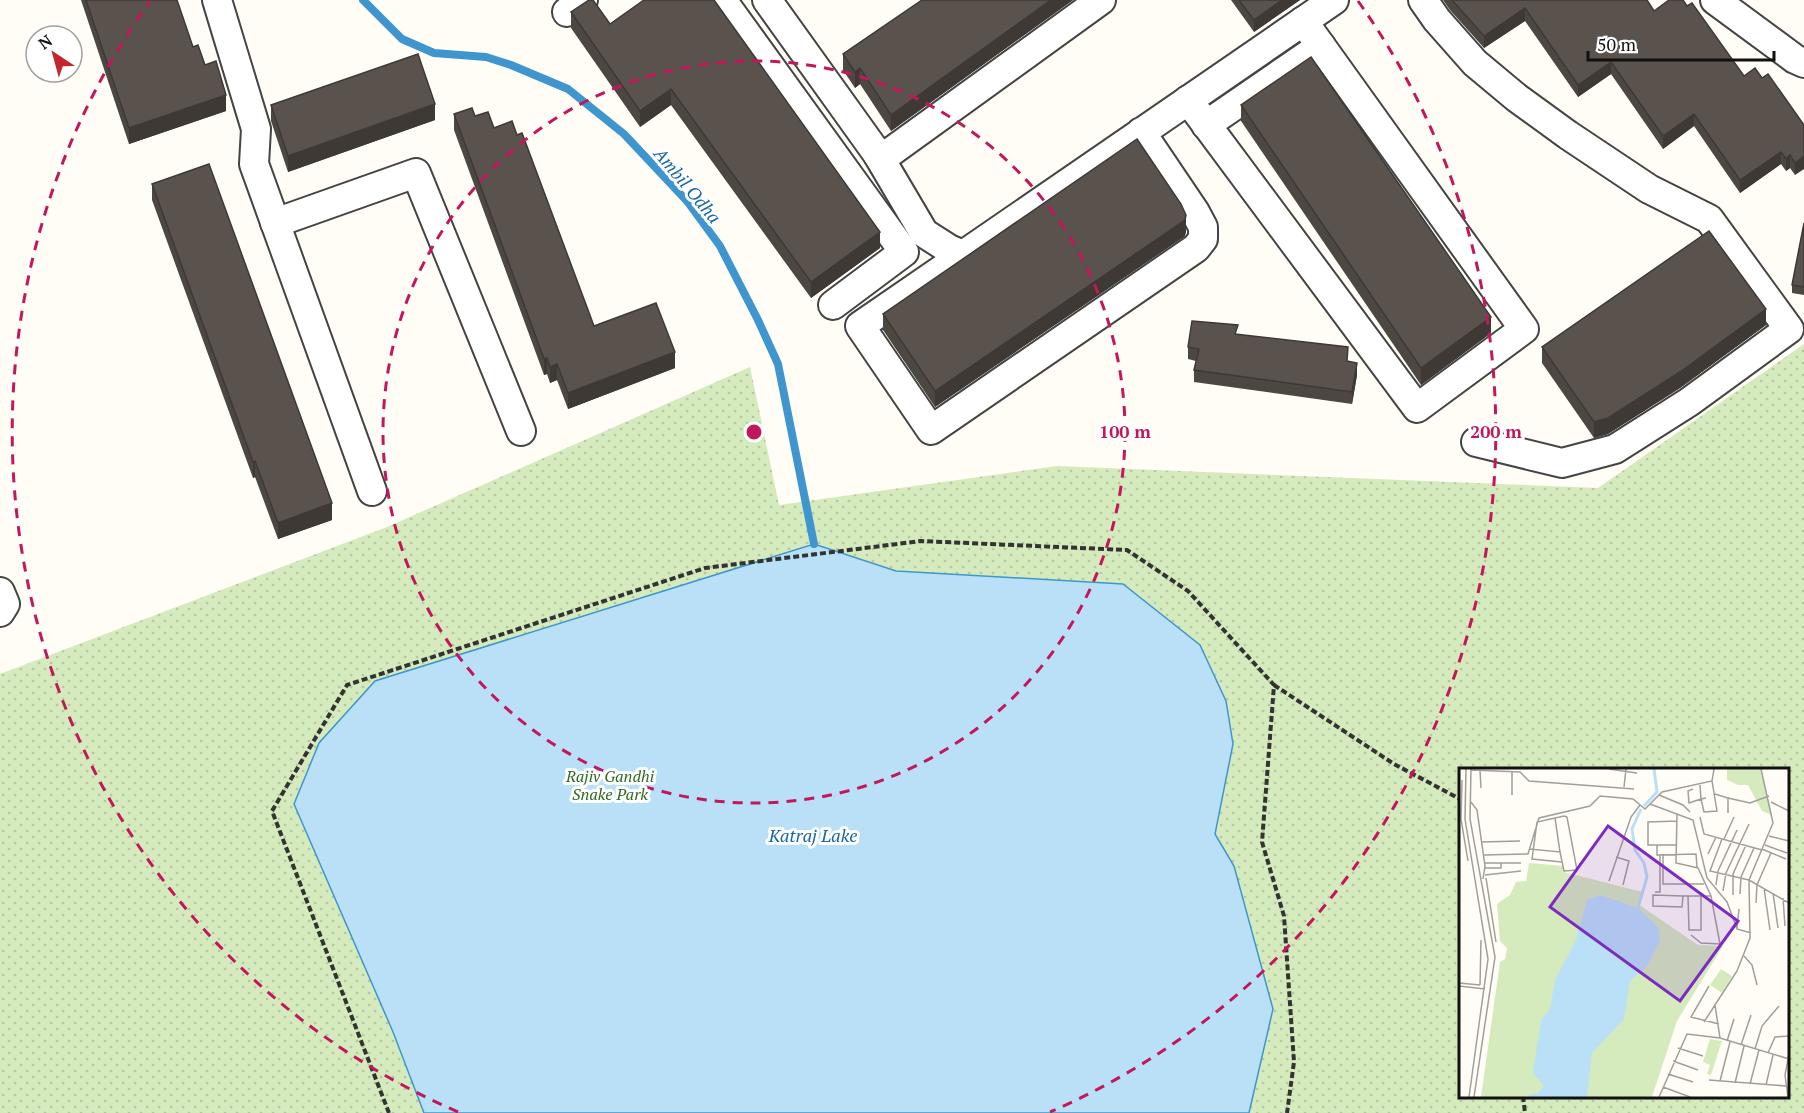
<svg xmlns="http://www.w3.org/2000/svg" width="1804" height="1113" viewBox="0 0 1804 1113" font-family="'PT Serif',serif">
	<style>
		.park { fill: url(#park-dots); fill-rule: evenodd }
		.water { fill: #b9e0f7; stroke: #3f96cf; stroke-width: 1.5 }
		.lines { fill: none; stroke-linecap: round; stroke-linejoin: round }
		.stream { stroke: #3f96cf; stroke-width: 8 }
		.street-casing { stroke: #444; stroke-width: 32 }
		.path { stroke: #333; stroke-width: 4; stroke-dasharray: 6 3; stroke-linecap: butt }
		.street { stroke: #fff; stroke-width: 28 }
		.wall { fill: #4d4742 }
		.shaded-wall { fill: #3f3936 }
		.building { fill: #5a524d; stroke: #3f3936; stroke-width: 1.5 }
		.ring { fill: none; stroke: #c2185b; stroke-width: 3; stroke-dasharray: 10 8 }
		.labels { text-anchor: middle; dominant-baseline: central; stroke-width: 6; stroke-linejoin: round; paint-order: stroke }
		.park-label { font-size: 16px; font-style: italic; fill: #2f6b1f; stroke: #fff }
		.water-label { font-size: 18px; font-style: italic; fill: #1768a6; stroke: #fff }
		.inset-river { fill: none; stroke: #b9e0f7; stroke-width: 3 }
		.inset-road { fill: none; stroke: #a09f9a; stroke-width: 1.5 }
		.view { fill: #7b2cbf; fill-opacity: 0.15; stroke: #7b2cbf; stroke-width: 3 }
		.inset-edge { fill: none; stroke: #111; stroke-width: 3 }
		.centre { fill: #c2185b; stroke: #fff; stroke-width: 3 }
		.ring-label { font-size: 18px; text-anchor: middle; font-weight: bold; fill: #c2185b; stroke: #fff; stroke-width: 6; stroke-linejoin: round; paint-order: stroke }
	</style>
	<defs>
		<pattern id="park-dots" width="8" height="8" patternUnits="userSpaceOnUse" patternTransform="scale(1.5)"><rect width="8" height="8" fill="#d5ebbd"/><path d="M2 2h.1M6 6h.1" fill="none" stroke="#b6c8a1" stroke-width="1.8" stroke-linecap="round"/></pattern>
	</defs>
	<rect width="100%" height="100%" fill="#fffdf5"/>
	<path class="park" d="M1804,344V1113H0V674L387,527L750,367L779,505L1057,466L1598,488ZM1460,770H1788V1096H1460Z"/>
	<polygon class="water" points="814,544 896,571 1123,584 1200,645 1226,701 1233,744 1215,834 1234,866 1273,1009 1249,1113 424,1113 393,1032 294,804 319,743 375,681"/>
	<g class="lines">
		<polyline class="stream" points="363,0 402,39 434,53 486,57 511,65 568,89 624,134 687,201 720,246 758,320 778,364 814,544"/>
		<defs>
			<g id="street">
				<polyline points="217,0 256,129 254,164 372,491"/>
				<polyline points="722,0 904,252 833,305"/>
				<polyline points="767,0 881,159 1101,0"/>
				<polyline points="1423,0 1437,20 1475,63 1517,98 1568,135 1649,189 1709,219 1789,329 1689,402 1615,449 1562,463 1476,442"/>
				<polyline points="1715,0 1795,59 1804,63"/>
				<polyline points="567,12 583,0"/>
				<polyline points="1188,100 1417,408 1524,329 1303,21"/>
				<polyline points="1206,125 1321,46"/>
				<polyline points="1141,132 1195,212 1203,227 1203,239 1196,248 931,430 860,326 1334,0"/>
				<polyline points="878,155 924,233 949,249 963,255"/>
				<polyline points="275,223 416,173 521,431"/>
				<polyline points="0,592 5,604 0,612"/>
			</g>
		</defs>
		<use href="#street" class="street-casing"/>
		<g class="path">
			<polyline points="1274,685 1394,764 1460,799"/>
			<polyline points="1523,1096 1525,1113"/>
			<polyline points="389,1113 272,811 347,685 705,568 921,541 1127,550 1188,591 1274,685 1262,842 1284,916 1294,1062 1287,1113"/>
		</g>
		<use href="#street" class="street"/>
	</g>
	<g class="wall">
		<polygon points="81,0 177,0 193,47 205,65 226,111 129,144"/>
		<polygon points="922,0 1073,0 891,131 860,84 855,88 843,70 843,54"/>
		<polygon points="1231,0 1300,0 1254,32"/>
		<polygon points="1443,0 1647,0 1654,11 1687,6 1744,76 1762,78 1804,125 1795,175 1790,168 1786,171 1781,164 1740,193 1694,126 1663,149 1611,74 1578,97 1525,21 1484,48 1450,10"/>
		<polygon points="571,12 610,24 880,248 811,298 671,105 640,127 571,28"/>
		<polygon points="271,105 435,120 288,172 271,121"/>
		<polygon points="1241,105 1491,333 1421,385 1241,121"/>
		<polygon points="454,114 475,116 494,128 594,326 675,368 568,409 557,380 550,383 547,374 544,375 454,130"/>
		<polygon points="152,184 332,520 278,539 255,477 253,478 152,200"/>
		<polygon points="1804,223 1804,295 1792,293 1792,285"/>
		<polygon points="1186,231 1185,236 935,407 883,330 883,314"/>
		<polygon points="1766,325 1680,388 1608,434 1594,438 1542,363 1542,347"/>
		<polygon points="1238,334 1348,362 1357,375 1352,404 1194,382 1194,370 1196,361 1188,359 1188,347"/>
	</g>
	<g class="shaded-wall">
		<polygon points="1051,0 1073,0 891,131 891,115"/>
		<polygon points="1282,0 1300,0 1254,32 1254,20"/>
		<polygon points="1525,8 1525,21 1484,48 1484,36"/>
		<polygon points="1611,62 1611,74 1578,97 1578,85"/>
		<polygon points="860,68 860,84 855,88 855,72"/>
		<polygon points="671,89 671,105 640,127 640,111"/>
		<polygon points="226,95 226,111 129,144 129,128"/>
		<polygon points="435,104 435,120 288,172 288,156"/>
		<polygon points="1694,114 1694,126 1663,149 1663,136"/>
		<polygon points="1781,152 1781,164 1740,193 1740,180"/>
		<polygon points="1790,155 1790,168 1786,171 1786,159"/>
		<polygon points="1804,156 1804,169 1795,175 1795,163"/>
		<polygon points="1186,215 1186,231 1185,236 935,407 935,391"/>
		<polygon points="880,232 880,248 811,298 811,282"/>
		<polygon points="1766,309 1766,325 1680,388 1608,434 1594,438 1594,422"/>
		<polygon points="1491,317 1491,333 1421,385 1421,368"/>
		<polygon points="675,352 675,368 568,409 568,393"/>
		<polygon points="547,358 547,374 544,375 544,359"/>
		<polygon points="1357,363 1357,375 1352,404 1352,392"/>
		<polygon points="557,364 557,380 550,383 550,367"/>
		<polygon points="255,461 255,477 253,478 253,462"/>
		<polygon points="332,503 332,520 278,539 278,523"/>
	</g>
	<g class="building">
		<polygon points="86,0 177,0 193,47 198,45 205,65 216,61 226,95 129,128"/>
		<polygon points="589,0 593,0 610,24 644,0 714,0 880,232 811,282 671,89 640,111 571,12"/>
		<polygon points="922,0 1051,0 891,115 860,68 855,72 843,54"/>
		<polygon points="1239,0 1282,0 1254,20"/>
		<polygon points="1452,0 1647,0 1654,11 1669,0 1683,0 1687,6 1692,3 1744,76 1755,68 1762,78 1768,74 1804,125 1804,156 1795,163 1790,155 1786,159 1781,152 1740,180 1694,114 1663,136 1611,62 1578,85 1525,8 1484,36"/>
		<polygon points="418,54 435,104 288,156 271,105"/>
		<polygon points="1311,57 1491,317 1421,368 1241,105"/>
		<polygon points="472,108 475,116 488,112 494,128 512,121 517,135 522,133 594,326 656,303 675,352 568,393 557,364 550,367 547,358 544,359 454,114"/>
		<polygon points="1137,139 1181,204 1186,215 1185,220 935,391 883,314"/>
		<polygon points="209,164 332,503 278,523 255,461 253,462 152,184"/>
		<polygon points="1804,223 1804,287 1792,285"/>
		<polygon points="1709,231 1766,309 1680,372 1608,418 1594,422 1542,347"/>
		<polygon points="1192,321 1238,325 1235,334 1348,347 1347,361 1357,363 1352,392 1194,370 1199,349 1188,347"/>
	</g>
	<g class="ring">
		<circle cx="754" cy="432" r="371"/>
		<path d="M458 1112A742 742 0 0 1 150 1M1358 1A742 742 0 0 1 1050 1112"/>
	</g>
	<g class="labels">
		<g class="park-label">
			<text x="610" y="776">Rajiv Gandhi<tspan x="610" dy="18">Snake Park</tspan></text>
		</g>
		<g class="water-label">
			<text transform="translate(688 185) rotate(50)">Ambil Odha</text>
			<text x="813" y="835">Katraj Lake</text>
		</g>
	</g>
	<g transform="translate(1459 768)">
		<rect width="330" height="330" fill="#fffdf5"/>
		<path d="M268,1H301L313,47L303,43L289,17H279L268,12ZM70,95L104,98L105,104L184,124L179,136L239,177L264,178L218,253L193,329H22L41,194L46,191L48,180L41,173L38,136L51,127L57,114L67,113ZM262,201L273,208L263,225L251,217ZM251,271L263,273L252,307L248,306L251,297L244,294Z" fill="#d5ebbd"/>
		<path d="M141,127L179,140L199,159L201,173L188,198L171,213L165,251L133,285L128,329H70L68,327L79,325L85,318L74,305L82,252L91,241L96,212L117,172L128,132Z" fill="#b9e0f7"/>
		<path class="inset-river" d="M185,38L198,24L195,1M179,140L188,109L185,95L176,82L173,61L182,41"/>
		<path class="inset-road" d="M7,1L6,51L29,191L10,329M12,1L11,51L36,189L15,329M150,1L178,5M12,2L61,4L70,13L175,21M21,2L22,20M3,12L2,51L9,93M241,17L242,31L247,30M165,19L167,1M234,21L229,23L230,35L242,31M256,26L269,30V45M53,27V3M200,27L224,37L231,44M269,30L291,35L310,28M242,31L245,44L258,43L253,13M12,34L18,42L26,98L24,111M312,34L330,43M191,36L234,52L248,110L268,134L278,161L292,165M218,45L217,95L239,100L252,128L261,176L242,175L232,167M241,49L245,66L303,82M96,50L78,54L73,91L103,94M310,68L330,73M263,71L251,103L290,112L330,135M265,71L275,49M22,74L61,73M198,77V87L237,86L238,99M217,77H189V54L218,53M306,77L328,85M70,81L101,84L96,50L105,48L108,49L118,102L105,103L101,84M303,81L327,91M204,86V116H245M249,86L257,69M24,87L69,86L80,50L131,38L141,28L174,31L186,41L203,24L253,13L255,1M157,89L170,93L164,117M25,95H62M26,100H42V95M26,107L62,103M27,110L37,174M150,113L172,49L181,37M257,117L259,103L278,62M305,120L311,162M264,123L267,105L290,56M196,124H201V87M314,125L319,160M281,126L282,109L295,80M274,127V106L287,77M224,128L223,139L194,138V127L224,128H252M229,128L230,162H242V128M324,130L326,158M297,135L298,117L312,85M278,160L280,141M285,188L293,197L298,217M0,215L21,217M21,217L22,172M0,218L26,221M250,218L232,249L260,256M245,254L256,237M261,270L256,237L278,203L291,170L290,112L314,55L302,1M268,273L275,251M282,277L292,247M219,280L244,288M296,281L303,258L320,238M309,285L316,269L330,268M214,293L239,302M209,306L234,314M250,312L327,318M261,313L271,274M276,315L285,278M291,316L300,282M307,317L314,287M204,319L231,329M200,329L228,266L261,270L330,291M329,329L326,307L330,286"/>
		<path class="view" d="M149,58L279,153L221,233L91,139Z"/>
		<rect width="330" height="330" class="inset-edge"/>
	</g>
	<circle cx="754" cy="432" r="9" class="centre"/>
	<g class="ring-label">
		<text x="1125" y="438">100 m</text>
		<text x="1496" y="438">200 m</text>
	</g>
	<g transform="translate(54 54) rotate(324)"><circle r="28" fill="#ffffff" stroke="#a0a0a0" stroke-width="1.5"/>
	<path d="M0-4.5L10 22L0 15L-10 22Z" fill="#c4262e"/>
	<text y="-9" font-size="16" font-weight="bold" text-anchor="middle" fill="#111111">N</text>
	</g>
	<path d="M1588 51v9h186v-9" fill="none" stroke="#111111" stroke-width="3"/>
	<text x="1597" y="51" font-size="18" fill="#111111" stroke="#ffffff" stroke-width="4.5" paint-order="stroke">50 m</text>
</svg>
